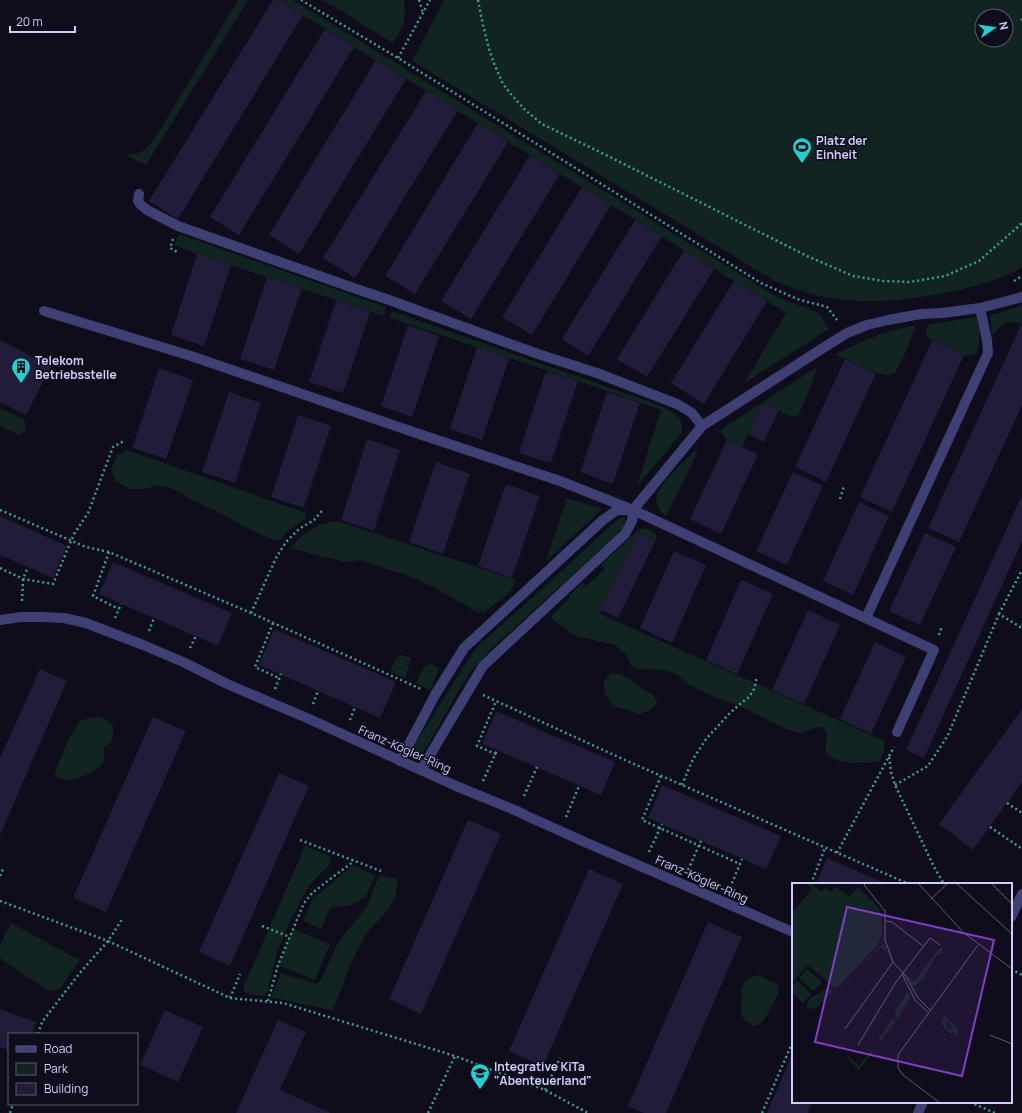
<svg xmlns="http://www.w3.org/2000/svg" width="1022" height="1113" viewBox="0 0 1022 1113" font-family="Manrope,sans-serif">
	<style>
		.green { fill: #112422; fill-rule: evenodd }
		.building { fill: #201c39 }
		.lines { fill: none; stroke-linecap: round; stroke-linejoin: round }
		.path { stroke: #3b9f92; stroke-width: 2.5; stroke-dasharray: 2 3; stroke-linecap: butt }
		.service { stroke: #3e4074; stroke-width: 10 }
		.minor { stroke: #3e4074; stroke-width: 10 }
		.tertiary { stroke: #3e4074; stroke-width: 10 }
		.labels { text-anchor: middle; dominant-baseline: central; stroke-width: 3; stroke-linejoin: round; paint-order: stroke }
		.poi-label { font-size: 12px; font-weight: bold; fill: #cfcdf9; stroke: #0f0d1b; text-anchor: start }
		.street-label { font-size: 12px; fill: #cfcdf9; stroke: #0f0d1b }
		.inset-road { fill: none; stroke: #5c5a74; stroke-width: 1 }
		.view { fill: #833cc5; fill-opacity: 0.15; stroke: #833cc5; stroke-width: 2 }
		.inset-edge { fill: none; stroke: #cfcdf9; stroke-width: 2 }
	</style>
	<rect width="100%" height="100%" fill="#0f0d1b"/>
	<g class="green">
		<path d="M238,0H248L146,165L126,155C144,154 147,148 157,135Z"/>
		<polygon points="278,0 293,0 777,297 819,313 829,329 744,383 786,313"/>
		<path d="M323,0H404C407,20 403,26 393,43Z"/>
		<path d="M444,0H1022V267C1006,277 989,282 971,287C931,297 887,304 846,300C822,298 796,290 773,280L412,61ZM982,16H1006V40H982Z"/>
		<polygon points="179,234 386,307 384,316 197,254 174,245"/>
		<path d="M1022,305V323C1004,321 1003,322 992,336L990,315L996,314Z"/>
		<path d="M392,311L661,406C674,415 685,414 681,434L637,486L661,410L578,381L390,318Z"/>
		<path d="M977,317C979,328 986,362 963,355C957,353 952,350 946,347C940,344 930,342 927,336C925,332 927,328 929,324Z"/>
		<path d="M915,326C912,335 900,372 891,375C882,378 847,359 836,355C856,343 892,328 915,326Z"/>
		<path d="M817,367L813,381L799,414L795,417C788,417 770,406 762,403L742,447L727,440L721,432L723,428Z"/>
		<polygon points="0,408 23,419 26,424 25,431 19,435 0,426"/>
		<path d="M699,447L692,464L666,516C660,512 655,505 656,498C658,484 688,458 699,447Z"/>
		<polygon points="127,450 306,513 305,519 289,530 280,540 276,541 247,528 222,514 195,501 171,488 157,485 146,489 129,489 115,480 111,469 117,455"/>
		<polygon points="567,498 602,509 546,561"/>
		<polygon points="624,517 626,520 623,527 613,538 491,649 471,671 455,697 426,748 422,752 416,753 414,750 415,744 473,652 480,644 542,589 619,518"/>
		<polygon points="337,521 516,580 510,592 484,612 476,612 438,589 405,574 383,568 361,560 345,562 290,548 303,535 321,524"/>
		<path d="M645,528L656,533V540L655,541L638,533L600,614L885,741L884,751L880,761C867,763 833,766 826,752C824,746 828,738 826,733C826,731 824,729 823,727L814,728L801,733L786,729L744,708L714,697L690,685L676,674L664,670L640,669L631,666L626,654L615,645L576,636L552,619V615L568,600L570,595L582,582L586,586L605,569L602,564L636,532L640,529Z"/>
		<polygon points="401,655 411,658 405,678 390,672 396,658"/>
		<polygon points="432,664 439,669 430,690 416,684 421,672 426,665"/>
		<polygon points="611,673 621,674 653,695 657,703 649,711 639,714 626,709 614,707 605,694 603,682"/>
		<path d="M101,717C115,724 114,726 112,741L104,748C104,754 105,759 102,764C98,771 77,780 69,780C63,781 59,778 54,775L67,742L79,722L88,718Z"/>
		<polygon points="305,846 329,856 331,859 329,865 308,887 290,921 278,950 266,996 247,994 244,990 244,986"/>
		<polygon points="353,865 375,875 366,896 353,905 330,908 321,929 303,921 312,900"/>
		<path d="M379,876L395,878L398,881L395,897L388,910L365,935L349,968L333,1010C312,1008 292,1000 271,998L281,973L313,983L317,984L321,980L337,945L347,931L362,913L368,904Z"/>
		<polygon points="11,923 80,960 60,989 52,991 44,988 0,958 0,945"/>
		<polygon points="293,929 330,944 315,980 278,965"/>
		<path d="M758,975L775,983L779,987C779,995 768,1015 762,1022C760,1024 757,1025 754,1026L746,1022L741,1015L742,998L741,989L745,981L753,976Z"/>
	</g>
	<g class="building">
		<polygon points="273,0 278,0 303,15 178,219 149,201"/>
		<polygon points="325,29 354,47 239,235 210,217"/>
		<polygon points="376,60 406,79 299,254 269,235"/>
		<polygon points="426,91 458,110 355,278 323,258"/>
		<polygon points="478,123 508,142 415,294 385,276"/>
		<polygon points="530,155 560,174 471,319 441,301"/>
		<polygon points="582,187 611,205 532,335 502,317"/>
		<polygon points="635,220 662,236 588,356 562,339"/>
		<polygon points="684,250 714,269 647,377 617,359"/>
		<polygon points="197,254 231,265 204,346 171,335"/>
		<polygon points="267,277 302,288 274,370 240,359"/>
		<polygon points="734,281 767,301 704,404 671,383"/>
		<polygon points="336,300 370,312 343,393 309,382"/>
		<polygon points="1022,323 1022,405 959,542 928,528"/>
		<polygon points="408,325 439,336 412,417 381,406"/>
		<polygon points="0,340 51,366 26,415 0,402"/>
		<polygon points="932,341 964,355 892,512 860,497"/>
		<polygon points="477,347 509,358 482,440 450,429"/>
		<polygon points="845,359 876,373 826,482 795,467"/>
		<polygon points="159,368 193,380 166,459 132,448"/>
		<polygon points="546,371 578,381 551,463 519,453"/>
		<polygon points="229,392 261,403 235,483 202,472"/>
		<polygon points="607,392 640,403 613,484 580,472"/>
		<polygon points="762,403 779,410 764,442 748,434"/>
		<polygon points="298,415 331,426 304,508 271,497"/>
		<polygon points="367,439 400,450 374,531 341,520"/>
		<polygon points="727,440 758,454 721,534 690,519"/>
		<polygon points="436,462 470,474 443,554 409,542"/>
		<polygon points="793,472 823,486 787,565 756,551"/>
		<polygon points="506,484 540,496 512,578 478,566"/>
		<polygon points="1022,495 1022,541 924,758 906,750"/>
		<polygon points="859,502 889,516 853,595 823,581"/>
		<polygon points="0,516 67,546 53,578 0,555"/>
		<polygon points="638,533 655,541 618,618 601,610"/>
		<polygon points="925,533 956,547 920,625 889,611"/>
		<polygon points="674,551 706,565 672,643 640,628"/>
		<polygon points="113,562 232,613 218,646 99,594"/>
		<polygon points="741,580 773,594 737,674 706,660"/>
		<polygon points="808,610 840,625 804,704 772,690"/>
		<polygon points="274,629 396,682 380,718 259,665"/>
		<polygon points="875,642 906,657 871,734 840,719"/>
		<polygon points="40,669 67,681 0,835 0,758"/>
		<polygon points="1022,709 1022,782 973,850 939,824"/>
		<polygon points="496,711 615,762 601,795 482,744"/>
		<polygon points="153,717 186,731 106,912 73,898"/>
		<polygon points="279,773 309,786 230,966 199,952"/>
		<polygon points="662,785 781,836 766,869 648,818"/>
		<polygon points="468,820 501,834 421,1014 389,999"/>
		<polygon points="827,858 887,884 816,884"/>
		<polygon points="589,869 623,884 543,1066 509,1051"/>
		<polygon points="708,922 742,937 666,1113 644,1113 628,1106"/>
		<polygon points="0,1009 36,1022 32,1034 9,1034 9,1050 0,1047"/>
		<polygon points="165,1010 203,1027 178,1082 140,1065"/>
		<polygon points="278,1020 306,1032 280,1090 331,1113 236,1113"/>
		<polygon points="793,1052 793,1102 812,1102 808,1113 767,1113"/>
	</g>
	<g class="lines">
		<g class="path">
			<polyline points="301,0 398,58 761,283 797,299 827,307 837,320"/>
			<polyline points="419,0 423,13"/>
			<polyline points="478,0 483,25 489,49 495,66 503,84 510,93 525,110 542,124 610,157 807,256 853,276 883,281 910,282 945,276 979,261 1020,225 1022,222"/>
			<polyline points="1021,19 1022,20"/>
			<polyline points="398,58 430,0"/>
			<polyline points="173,239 170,248 179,253"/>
			<polyline points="1014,281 1022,276"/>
			<polyline points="840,499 844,486"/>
			<polyline points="0,510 86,547 109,552 251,613 421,689"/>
			<polyline points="109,552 93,596 119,609"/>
			<polyline points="0,568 23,579 53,584 74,534 88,513 113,447 124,441"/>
			<polyline points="22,601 23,579 28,567"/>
			<polyline points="251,613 276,558 286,542 299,529 314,520 322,511"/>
			<polyline points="999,614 1022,570"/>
			<polyline points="115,618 121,604"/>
			<polyline points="273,623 255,667 279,678"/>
			<polyline points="149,631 154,618"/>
			<polyline points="939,635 942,626"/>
			<polyline points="190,648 196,636"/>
			<polyline points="275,689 281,674"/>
			<polyline points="483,695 625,760 909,884"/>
			<polyline points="313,704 318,691"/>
			<polyline points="350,720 355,707"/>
			<polyline points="496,754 477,746 496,701"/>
			<polyline points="889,757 891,772 895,785 934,867 944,884"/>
			<polyline points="661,776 642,820 740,864"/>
			<polyline points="483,781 497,750"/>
			<polyline points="682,785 693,759 706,739 729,714 741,703 749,697 754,689 757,677"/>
			<polyline points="895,785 928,766 948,735 999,614 1022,628"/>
			<polyline points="524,796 537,767"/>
			<polyline points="1007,803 1022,813"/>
			<polyline points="566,817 579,786"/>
			<polyline points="990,827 1021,848"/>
			<polyline points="300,840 381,871"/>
			<polyline points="649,852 662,824"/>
			<polyline points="837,853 894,747"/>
			<polyline points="688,870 701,841"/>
			<polyline points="0,876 3,869"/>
			<polyline points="811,884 825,848"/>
			<polyline points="730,888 742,859"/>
			<polyline points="0,901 108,941 230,998 283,1003 455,1056 545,1090 588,1113"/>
			<polyline points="262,926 290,937"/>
			<polyline points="1011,969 1022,975"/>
			<polyline points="230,998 240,974"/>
			<polyline points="268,1001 278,965 304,903 312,893 354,861"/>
			<polyline points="38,1034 42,1022 79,974 108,941 123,918"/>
			<polyline points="545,1090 560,1058"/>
			<polyline points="970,1102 995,1113"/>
			<polyline points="10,1113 13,1104"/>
			<polyline points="428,1113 455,1056"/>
			<polyline points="762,1113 793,1041"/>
		</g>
		<g class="service">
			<polyline points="139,194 138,201 141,205 147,210 178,226 365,292 392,301 538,354 597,373 677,404 692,413 702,426"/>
			<polyline points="44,311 191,356 422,435 560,481 633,510 934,650 897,732"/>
			<polyline points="866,618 988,353 987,340 980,308"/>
			<polyline points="400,761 435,695 464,648 603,520 617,510 629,510"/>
			<polyline points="421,770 483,666 625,534 632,521 633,510 702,426 823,348 847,333 867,325 888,320 921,314 942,313 980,308 1022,297"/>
		</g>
		<polyline class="minor" points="0,620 21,617 41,617 64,618 86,623 143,645 183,662 227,684 307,718 456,786 517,811 527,816 587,843 793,932"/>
		<g class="tertiary">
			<polyline points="1011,917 1022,894"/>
			<polyline points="918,1113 923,1102"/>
		</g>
	</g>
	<defs>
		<symbol id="stadium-pin" viewBox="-11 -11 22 30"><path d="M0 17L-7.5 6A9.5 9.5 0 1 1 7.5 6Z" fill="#1cd0d6" stroke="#0f0d1b"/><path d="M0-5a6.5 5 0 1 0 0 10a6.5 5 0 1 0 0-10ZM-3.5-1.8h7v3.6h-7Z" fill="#111"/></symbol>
		<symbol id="building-pin" viewBox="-11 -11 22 30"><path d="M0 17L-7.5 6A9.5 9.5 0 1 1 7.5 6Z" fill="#1cd0d6" stroke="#0f0d1b"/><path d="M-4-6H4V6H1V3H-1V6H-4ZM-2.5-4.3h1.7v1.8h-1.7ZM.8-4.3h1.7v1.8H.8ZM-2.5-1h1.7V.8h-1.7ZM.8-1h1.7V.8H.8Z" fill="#111"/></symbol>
		<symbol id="school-pin" viewBox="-11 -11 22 30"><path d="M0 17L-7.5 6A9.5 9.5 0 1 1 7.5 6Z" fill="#1cd0d6" stroke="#0f0d1b"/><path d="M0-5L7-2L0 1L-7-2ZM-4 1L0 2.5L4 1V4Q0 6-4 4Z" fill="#111"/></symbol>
	</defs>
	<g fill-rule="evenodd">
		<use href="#stadium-pin" x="791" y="136" width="22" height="30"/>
		<use href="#building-pin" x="10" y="356" width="22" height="30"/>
		<use href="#school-pin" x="469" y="1062" width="22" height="30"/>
	</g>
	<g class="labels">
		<g class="poi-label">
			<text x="816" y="140">Platz der<tspan x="816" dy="14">Einheit</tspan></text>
			<text x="35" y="360">Telekom<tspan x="35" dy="14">Betriebsstelle</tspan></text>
			<text x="494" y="1066">Integrative KiTa<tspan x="494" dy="14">"Abenteuerland"</tspan></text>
		</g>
		<g class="street-label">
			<text transform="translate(405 749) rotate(24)">Franz-Kögler-Ring</text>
			<text transform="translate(702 879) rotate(24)">Franz-Kögler-Ring</text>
		</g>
	</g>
	<g transform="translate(792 883)">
		<rect width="220" height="220" fill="#0f0d1b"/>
		<path d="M14,0H19L29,9L33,5L39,9L43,3L57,14L66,4L86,24L90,33V52L85,63L44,106L16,82L0,100V30L18,8L19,4ZM92,59L97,72L89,64L30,124ZM148,64L151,66L149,72H145L131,96L121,104L118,100L119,99L116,96L113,90L115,88L113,91L123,98ZM15,86L30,99L21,108L7,95ZM5,97L19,111L11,120L0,110V103ZM37,105L41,108L23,126L15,125V119L21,113ZM116,108L119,114L105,137L102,130ZM152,133L167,146L164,153L161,151L162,148L159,151L155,148L158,144L163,146L153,137L156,145L154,147L152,145L149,138ZM101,134L103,139L89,158L87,156ZM79,168L81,169L67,187L56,176L57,173L67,183Z" fill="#112422"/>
		<path class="inset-road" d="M74,0L72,2L93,28V57L101,79L113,92L126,115L138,127M126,0L171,49L220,86M164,0L220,51M199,0L220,21M139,16L156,0M94,38L100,39L131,63M110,91L123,117L136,129M53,146L101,79M198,152L220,161M66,162L104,99L138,55L148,62M148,220L111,192L106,185V172L186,62"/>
		<path class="view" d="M55,24L202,57L170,193L23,159Z"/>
		<rect width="220" height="220" class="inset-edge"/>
	</g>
	<rect x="8" y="1033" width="130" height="72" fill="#0f0d1b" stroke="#5c5a74"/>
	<rect x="16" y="1046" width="20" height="6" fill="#3e4074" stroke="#5c5a74"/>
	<text x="44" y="1053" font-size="12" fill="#cfcdf9">Road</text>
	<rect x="16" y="1063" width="20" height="12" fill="#112422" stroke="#5c5a74"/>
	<text x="44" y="1073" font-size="12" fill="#cfcdf9">Park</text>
	<rect x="16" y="1083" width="20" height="12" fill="#201c39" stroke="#5c5a74"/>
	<text x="44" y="1093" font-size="12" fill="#cfcdf9">Building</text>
	<g transform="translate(994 28) rotate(77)"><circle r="19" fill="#0f0d1b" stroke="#5c5a74"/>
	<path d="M0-3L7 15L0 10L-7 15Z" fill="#1cd0d6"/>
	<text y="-6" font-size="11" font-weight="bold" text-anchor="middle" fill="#cfcdf9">N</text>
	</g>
	<path d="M10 26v6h65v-6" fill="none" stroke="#cfcdf9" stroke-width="2"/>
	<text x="16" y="26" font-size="12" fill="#cfcdf9" stroke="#0f0d1b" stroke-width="3" paint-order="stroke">20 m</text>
</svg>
